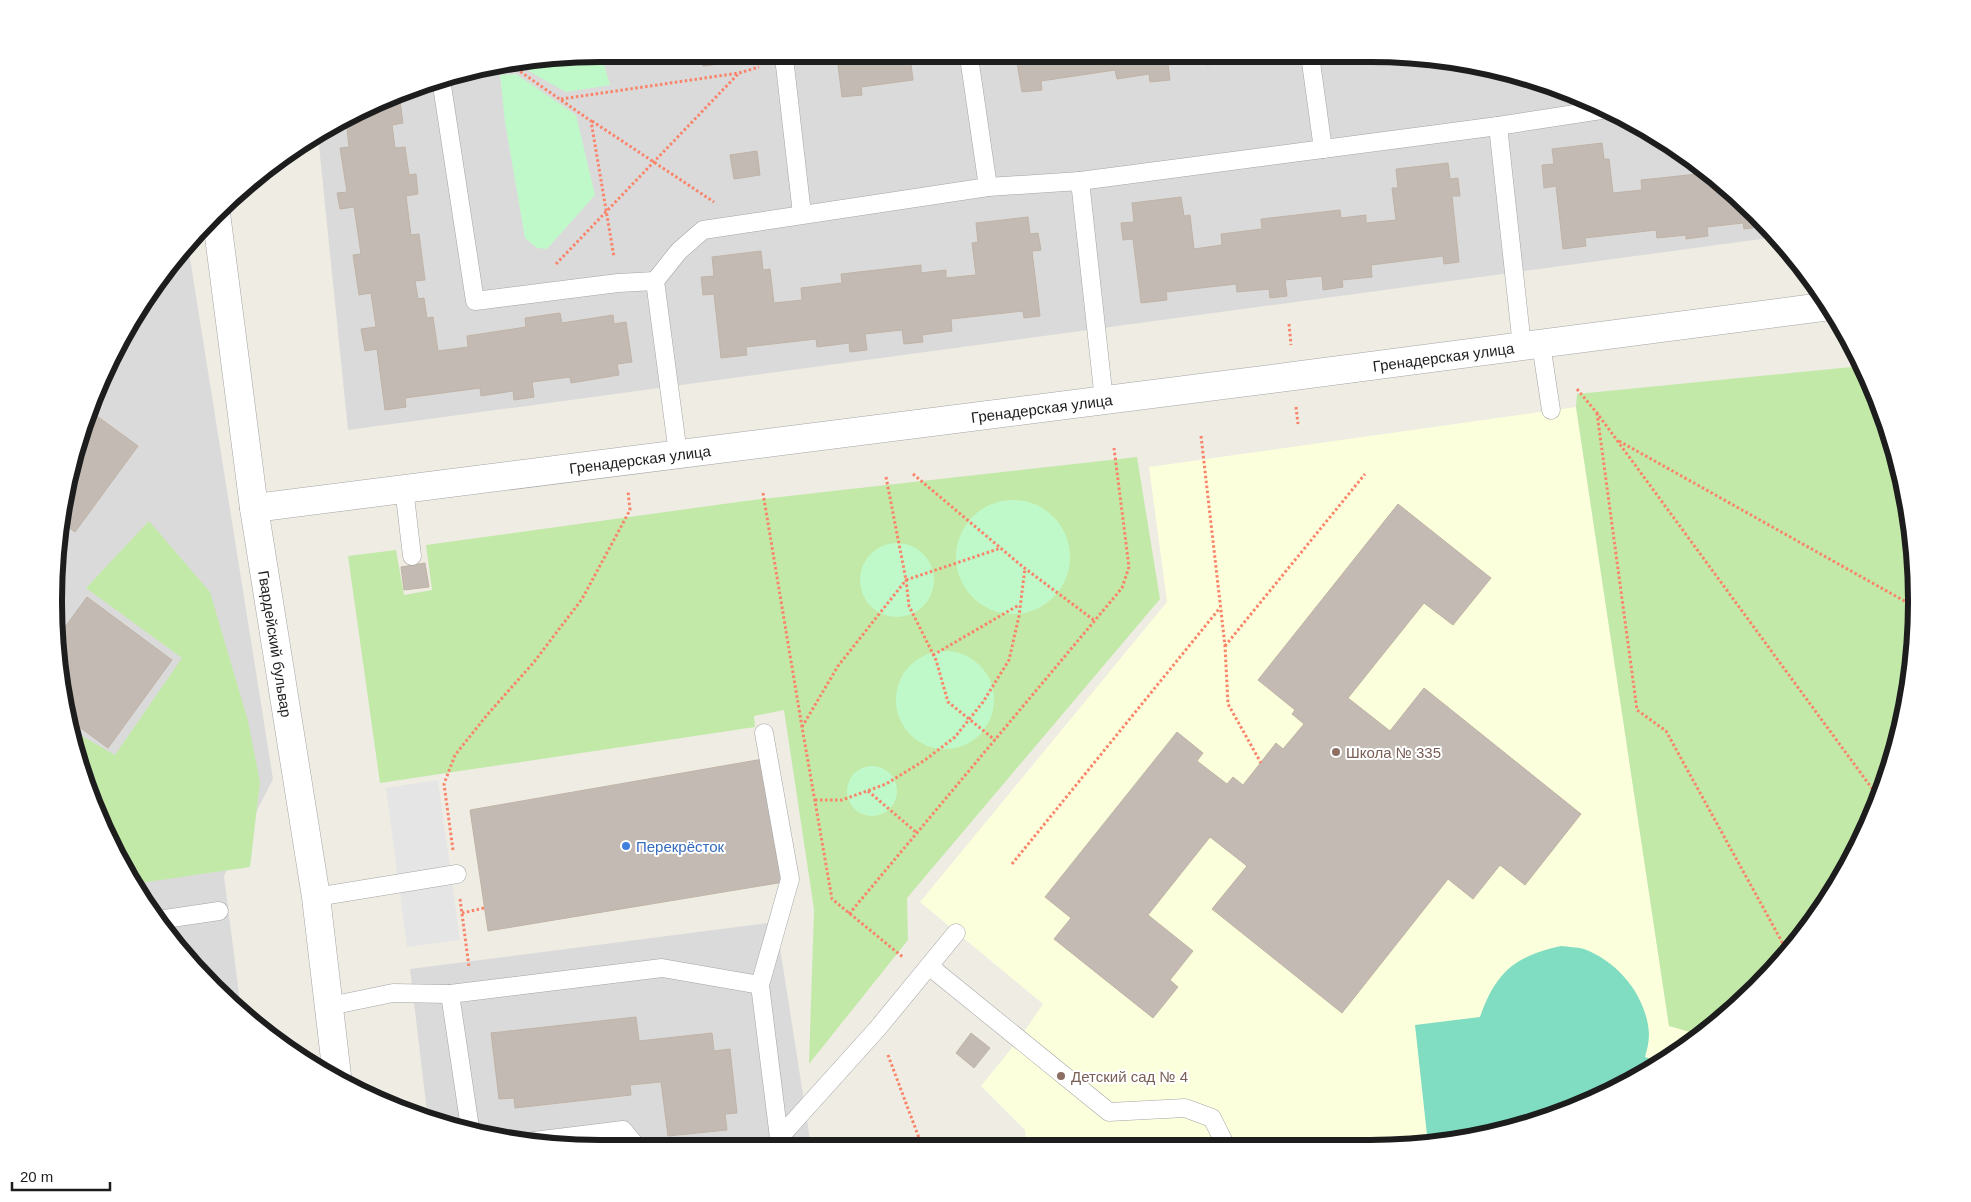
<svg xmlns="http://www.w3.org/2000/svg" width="1971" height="1202" viewBox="0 0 1971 1202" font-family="Arial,sans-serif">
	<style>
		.residential { fill: #dbdada }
		.education { fill: #fcffdc }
		.grass { fill: #c3e9a9 }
		.park { fill: #c0f9c9 }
		.pitch { fill: #81ddc1 }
		.parking { fill: #e5e5e5 }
		.building { fill: #c3bbb3; stroke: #c0b3a6 }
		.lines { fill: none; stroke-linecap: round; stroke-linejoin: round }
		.service-casing { stroke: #a4a4a4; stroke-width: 19 }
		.minor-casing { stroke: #a4a4a4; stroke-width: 29 }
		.path { stroke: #f9846a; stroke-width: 3; stroke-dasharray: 2.5 2.5; stroke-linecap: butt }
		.service { stroke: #fff; stroke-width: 18 }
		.minor { stroke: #fff; stroke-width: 28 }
		.education-dot { fill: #8d6e63; stroke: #fff; stroke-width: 2 }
		.shop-dot { fill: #3f7fe0; stroke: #fff; stroke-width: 2 }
		.labels { text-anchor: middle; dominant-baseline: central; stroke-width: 4; stroke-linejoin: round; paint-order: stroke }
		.street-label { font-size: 15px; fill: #1d1d1d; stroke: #fff }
		.education-label { font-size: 15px; fill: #785e54; stroke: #fff; text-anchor: start }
		.shop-label { font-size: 15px; fill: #366cbe; stroke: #fff; text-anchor: start }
		.rim { fill: none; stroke: #1d1d1d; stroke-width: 6 }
	</style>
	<rect width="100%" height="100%" fill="#eeece3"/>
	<g class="residential">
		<polygon points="1406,55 1546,83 1674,146 1757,214 1776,237 348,430 318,136 359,110 425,83 510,63 545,58"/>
		<polygon points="188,246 273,779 224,876 241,1010 214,988 167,934 127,874 83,777 64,707 54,601 58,529 83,425 146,297"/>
		<polygon points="776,922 811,1146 565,1147 428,1120 410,969"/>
	</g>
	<polygon class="education" points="1576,407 1669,1026 1697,1034 1644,1075 1546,1119 1441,1144 1026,1145 1025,1130 981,1086 1019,1039 1043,1004 920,902 1167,602 1149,467"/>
	<g class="grass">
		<polygon points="1862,366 1876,392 1907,495 1917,601 1907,708 1875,811 1825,905 1757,988 1697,1034 1669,1026 1576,407 1577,394"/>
		<polygon points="1137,457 1160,599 907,898 908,940 809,1064 814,909 784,710 754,716 755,727 380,783 348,556 396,550 404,595 432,590 426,545 745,501"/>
		<polygon points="149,521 210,592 248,721 260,782 250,867 133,884 127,874 83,777 70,729 115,755 182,658 86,588"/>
	</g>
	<g class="park">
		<polygon points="529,58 602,58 610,85 566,92 532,73 517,61"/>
		<polygon points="516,74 576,115 595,195 547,249 537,248 525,238 505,122 500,75"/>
		<circle cx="1013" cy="557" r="57"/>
		<circle cx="897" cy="580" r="37"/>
		<circle cx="945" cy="700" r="49"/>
		<circle cx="872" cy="791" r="25"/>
	</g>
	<path class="pitch" d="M1561,946C1568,947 1577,947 1584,949C1619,962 1647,997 1649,1034C1649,1042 1647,1050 1645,1057L1661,1062L1644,1075L1546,1119L1441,1144H1428L1415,1025L1480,1017C1496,972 1515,956 1561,946Z"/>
	<polygon class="parking" points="438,780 460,940 407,947 386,788"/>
	<g class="building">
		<polygon points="1255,56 1255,58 1207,65 1206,59 1168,65 1170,80 1150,82 1149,74 1117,79 1115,70 1041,81 1042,90 1022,92 1016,57"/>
		<polygon points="837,57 910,57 913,80 861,87 862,95 842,97"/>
		<polygon points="702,58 735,58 736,62 703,66"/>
		<polygon points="399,94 403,123 392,125 395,148 405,147 409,175 416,174 418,194 406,196 411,235 419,234 425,280 415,281 418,299 424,298 427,318 433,317 438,351 468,347 467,336 526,327 525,318 560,313 562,323 613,315 614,324 626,322 632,362 617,364 619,375 571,383 570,377 532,382 534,397 514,400 513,391 481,396 480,388 405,398 406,407 385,410 377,349 365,351 361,329 376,327 371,293 359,295 353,255 361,254 354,207 340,209 337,193 347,192 340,148 349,147 346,120 341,121 359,110"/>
		<polygon points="1602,143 1604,159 1609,159 1613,193 1642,190 1641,180 1698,174 1696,164 1757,214 1767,226 1744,229 1743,223 1707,227 1708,236 1686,239 1686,235 1657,238 1656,230 1585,238 1586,246 1563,249 1556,186 1544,188 1542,165 1554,164 1552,149"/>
		<polygon points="757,151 760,175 734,179 730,155"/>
		<polygon points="1448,163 1450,179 1458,178 1460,196 1452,196 1459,262 1444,264 1443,256 1371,265 1372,277 1342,280 1343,287 1323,290 1322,276 1285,280 1287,296 1270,298 1269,289 1237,292 1236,284 1166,292 1167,300 1141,303 1133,239 1123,240 1121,223 1134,222 1132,203 1181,197 1184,216 1190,215 1194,249 1222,245 1221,234 1262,229 1261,219 1340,210 1341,218 1366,215 1366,223 1396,220 1392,188 1398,188 1396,169"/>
		<polygon points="1028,217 1030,234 1038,233 1041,250 1032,251 1040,316 1024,318 1023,311 951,319 952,331 922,335 923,342 904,344 902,330 865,334 867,350 850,352 849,343 817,347 816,339 746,347 747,355 721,358 714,294 703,295 701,277 714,276 712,257 761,251 763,270 770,269 774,303 802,300 801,288 842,283 841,274 921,265 921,273 946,270 946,278 976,275 972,243 978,242 976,223"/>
		<polygon points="90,411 138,446 75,532 60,521 83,425"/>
		<polygon points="1398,504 1491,578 1453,625 1424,603 1348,698 1390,731 1424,688 1581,814 1525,885 1500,865 1473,899 1448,879 1342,1013 1212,909 1247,866 1210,837 1148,915 1193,951 1170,980 1178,987 1153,1018 1054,939 1071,918 1045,897 1177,732 1203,753 1197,761 1227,784 1233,777 1243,785 1276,743 1283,749 1304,724 1292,714 1295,710 1258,680"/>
		<polygon points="425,563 429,587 404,590 401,567"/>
		<polygon points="87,597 172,660 108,748 67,718 64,707 57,638"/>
		<polygon points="763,759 784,882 488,931 470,810"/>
		<polygon points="636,1017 639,1041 712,1033 714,1051 730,1049 737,1113 725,1114 727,1130 668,1136 661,1082 630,1085 631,1095 515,1108 514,1098 499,1099 491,1033"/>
		<polygon points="971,1033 990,1048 974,1068 956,1053"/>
	</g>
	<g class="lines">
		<defs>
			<g id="service">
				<polyline points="1310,55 1323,149"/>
				<polyline points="784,57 802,214"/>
				<polyline points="969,57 988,187"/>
				<polyline points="441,79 475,301 618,283 655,281"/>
				<polyline points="1498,126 1601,110"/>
				<polyline points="1080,181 1498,126 1522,346"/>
				<polyline points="1541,344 1551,410"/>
				<polyline points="678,454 655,281 679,251 703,230 988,187 1080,181 1104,400"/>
				<polyline points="404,488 412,556"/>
				<polyline points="764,733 790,879 760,985 780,1146"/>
				<polyline points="316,897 457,874"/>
				<polyline points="158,920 219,911"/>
				<polyline points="929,966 1109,1112 1185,1108 1212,1118 1225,1144"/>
				<polyline points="450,994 470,1128"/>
				<polyline points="330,1006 393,993 450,994 662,968 760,985"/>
				<polyline points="779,1138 878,1028 956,933"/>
				<polyline points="534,1141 623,1130 637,1147"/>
			</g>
			<g id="minor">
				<path id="s1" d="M216,213L254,508L316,897L337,1076"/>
				<path id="s2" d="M254,508L1294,376L1830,306"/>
			</g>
		</defs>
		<use href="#service" class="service-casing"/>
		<use href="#minor" class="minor-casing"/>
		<g class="path">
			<polyline points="508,63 591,121 614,257"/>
			<polyline points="561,99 739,73 759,67"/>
			<polyline points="592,121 714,202"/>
			<polyline points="556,264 739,73"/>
			<polyline points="1289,324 1291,345"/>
			<polyline points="1577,389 1597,413 1879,798"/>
			<polyline points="1296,407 1298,424"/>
			<polyline points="1597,413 1637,710 1666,731 1787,951"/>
			<polyline points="1201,436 1225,646 1228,704 1261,763"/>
			<polyline points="1619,441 1917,608"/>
			<polyline points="913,474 1023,567 1095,621"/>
			<polyline points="886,477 906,580 1001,548"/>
			<polyline points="763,493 802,727 832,899 904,958"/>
			<polyline points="1225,646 1365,474"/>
			<polyline points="933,655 1019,605"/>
			<polyline points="802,727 838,666 906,580 909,606 936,660 948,702 995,740"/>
			<polyline points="868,791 917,833"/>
			<polyline points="815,800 842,800 886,784 925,760 955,737 983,702 1009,660 1019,616 1025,568"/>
			<polyline points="453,850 444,784 455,755 487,715 534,662 582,599 630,510 628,491"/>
			<polyline points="1012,864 1219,609"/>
			<polyline points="460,899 469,967"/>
			<polyline points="462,913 484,908"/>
			<polyline points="849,914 1122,588 1129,567 1114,448"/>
			<polyline points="888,1055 922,1146"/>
		</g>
		<use href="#service" class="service"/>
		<use href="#minor" class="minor"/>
	</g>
	<g class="education-dot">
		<circle cx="1336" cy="752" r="5"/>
		<circle cx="1061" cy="1076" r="5"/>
	</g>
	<circle class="shop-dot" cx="626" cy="846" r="5"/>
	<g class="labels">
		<g class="street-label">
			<text stroke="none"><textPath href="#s2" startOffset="1199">Гренадерская улица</textPath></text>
			<text stroke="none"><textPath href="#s2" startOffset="794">Гренадерская улица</textPath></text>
			<text stroke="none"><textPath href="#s2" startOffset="389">Гренадерская улица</textPath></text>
			<text stroke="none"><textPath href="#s1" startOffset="435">Гвардейский бульвар</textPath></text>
		</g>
		<g class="education-label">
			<text x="1346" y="752">Школа № 335</text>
			<text x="1071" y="1076">Детский сад № 4</text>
		</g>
		<g class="shop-label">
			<text x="636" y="846">Перекрёсток</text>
		</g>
	</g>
	<path d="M0 0H1971V1202H0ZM600 62H1370A538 538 0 0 1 1908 600V602A538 538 0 0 1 1370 1140H600A538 538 0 0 1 62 602V600A538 538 0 0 1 600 62Z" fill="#fff" fill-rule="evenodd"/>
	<path class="rim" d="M600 62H1370A538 538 0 0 1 1908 600V602A538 538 0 0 1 1370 1140H600A538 538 0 0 1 62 602V600A538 538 0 0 1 600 62Z"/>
	<path d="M12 1182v8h98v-8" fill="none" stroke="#1d1d1d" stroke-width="2.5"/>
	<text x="20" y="1182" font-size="15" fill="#1d1d1d" stroke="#ffffff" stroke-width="4" paint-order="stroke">20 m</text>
</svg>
